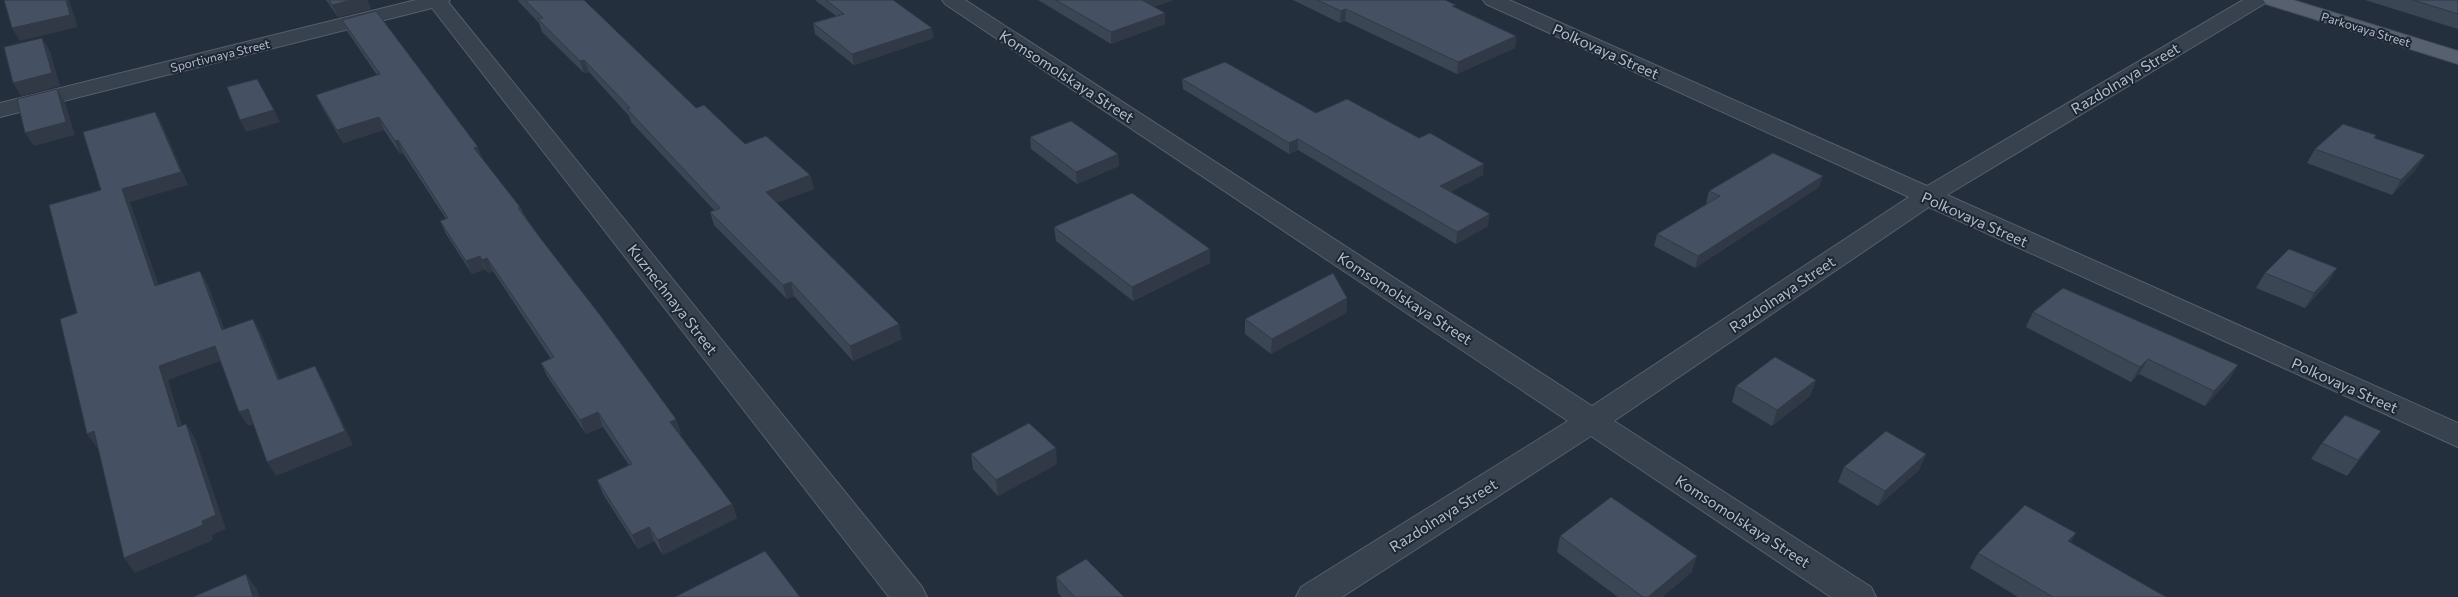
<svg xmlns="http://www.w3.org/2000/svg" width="2458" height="597" viewBox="0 0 2458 597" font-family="Commissioner,sans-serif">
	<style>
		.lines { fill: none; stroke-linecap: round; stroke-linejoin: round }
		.minor-casing { stroke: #565f6c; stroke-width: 2 }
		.major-casing { stroke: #414a57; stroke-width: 2 }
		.minor { fill: #38414e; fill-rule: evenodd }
		.major { fill: #56606e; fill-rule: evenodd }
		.wall { fill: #3b4654 }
		.shaded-wall { fill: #303945 }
		.building { fill: #455162; stroke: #303945 }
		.labels { text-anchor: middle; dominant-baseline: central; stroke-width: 4; stroke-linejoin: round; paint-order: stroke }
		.far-street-label { font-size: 12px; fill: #b4bcc9; stroke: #1d2633 }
		.street-label { font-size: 15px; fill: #b4bcc9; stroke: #1d2633 }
	</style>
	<rect width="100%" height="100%" fill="#242f3e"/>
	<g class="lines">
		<defs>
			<g id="minor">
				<polygon points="416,0 450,0 448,2 922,587 927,597 889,597 432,8 0,117 0,103"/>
				<polygon points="942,0 965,0 1592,406 1909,197 1486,4 1483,0 1509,0 1927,186 2243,0 2267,0 2264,4 1947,195 2458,423 2458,447 1929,207 1614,421 1871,587 1876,597 1831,597 1591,436 1342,597 1296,597 1301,587 1568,421 945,4"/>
			</g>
			<polygon id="major" points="2263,0 2293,0 2458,51 2458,64 2266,4"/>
		</defs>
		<use href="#minor" class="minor-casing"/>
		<use href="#major" class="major-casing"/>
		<use href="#minor" class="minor"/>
		<use href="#major" class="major"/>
	</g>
	<g class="wall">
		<polygon points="326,0 367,0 371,9 338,17"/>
		<polygon points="518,0 584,0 696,108 745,144 810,175 814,189 776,203 902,339 853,361 794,296 787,299 714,225 710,212 714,210 631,122 629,116 589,72 584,73 542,32 539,23 519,2"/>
		<polygon points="815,0 893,0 934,38 854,65 815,34 813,23 836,16"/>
		<polygon points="1038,0 1173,0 1154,7 1165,13 1165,24 1111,44"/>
		<polygon points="1293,0 1445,0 1456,8 1516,36 1515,48 1457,74 1345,21 1340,23"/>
		<polygon points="2365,0 2458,0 2458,29"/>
		<polygon points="342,20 483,160 520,207 523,213 541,239 676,419 681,433 679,434 732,504 737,518 663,555 654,541 638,549 603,494 597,480 629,465 603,427 586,434 547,376 541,363 551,359 493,271 488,273 485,269 472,274 446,234 440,221 446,219 403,153 400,154 384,130 343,143 322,107 316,95 377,75 347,31"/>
		<polygon points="1182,79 1316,113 1483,175 1450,192 1488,226 1456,244 1298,150 1289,154 1183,89"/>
		<polygon points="1030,137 1118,154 1119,166 1077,184 1031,149"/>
		<polygon points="2375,138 2425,155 2416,169 2392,195 2307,163 2315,149"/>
		<polygon points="1819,187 1695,268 1654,246 1657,234 1708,204 1706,203 1709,191"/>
		<polygon points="1054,227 1210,263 1133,301 1056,241"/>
		<polygon points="2265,273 2328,283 2305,308 2256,288"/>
		<polygon points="1347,298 1346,313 1271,354 1245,334 1245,319"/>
		<polygon points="2033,312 2229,380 2205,406 2139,374 2131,382 2026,327"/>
		<polygon points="1816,380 1810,396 1772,426 1732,402 1736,386"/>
		<polygon points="2381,431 2347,476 2311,459 2322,443"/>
		<polygon points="971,454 1057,464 998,496 973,469"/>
		<polygon points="1926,454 1919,470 1878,506 1838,482 1844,467"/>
		<polygon points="1560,536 1692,572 1662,597 1618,597 1557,552"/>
		<polygon points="2070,543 2166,597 2018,597 1970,568 1978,553"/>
		<polygon points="1056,577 1124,597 1062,597 1058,593"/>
	</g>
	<g class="shaded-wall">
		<polygon points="66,0 69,0 78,27 20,41 12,28"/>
		<polygon points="352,0 367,0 371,9 338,17 332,5"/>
		<polygon points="1142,0 1173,0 1142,11"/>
		<polygon points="1346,9 1345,21 1340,23 1341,11"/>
		<polygon points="1165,13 1165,24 1111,44 1111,32"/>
		<polygon points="932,28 934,38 854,65 852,54"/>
		<polygon points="1516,36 1515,48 1457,74 1458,62"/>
		<polygon points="42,38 50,51 60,86 21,96 13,83"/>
		<polygon points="584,60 589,72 584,73 580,61"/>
		<polygon points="57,89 65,102 75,135 34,146 25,133"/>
		<polygon points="274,110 280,122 246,132 240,120"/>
		<polygon points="155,112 162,124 188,185 130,202 164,300 155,286 122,189"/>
		<polygon points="379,117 384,130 343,143 337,130"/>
		<polygon points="1298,139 1298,150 1289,154 1289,143"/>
		<polygon points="398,140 403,153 400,154 395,141"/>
		<polygon points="478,147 483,160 474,148"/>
		<polygon points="1118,154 1119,166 1077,184 1076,172"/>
		<polygon points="2425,155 2416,169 2392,195 2401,180"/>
		<polygon points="1484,164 1483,175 1439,197 1440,186"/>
		<polygon points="810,175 814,189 769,206 766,192"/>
		<polygon points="1823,176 1819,187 1695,268 1698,256"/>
		<polygon points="1490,214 1488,226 1456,244 1457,232"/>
		<polygon points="1210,249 1210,263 1133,301 1132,287"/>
		<polygon points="480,256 485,269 472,274 466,261"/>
		<polygon points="487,258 493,271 488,273 482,260"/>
		<polygon points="2337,268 2328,283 2305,308 2314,293"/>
		<polygon points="200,271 208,285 230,344 222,330"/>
		<polygon points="791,282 794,296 787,299 783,285"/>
		<polygon points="1347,298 1346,313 1271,354 1272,339"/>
		<polygon points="253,319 261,333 286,394 278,380"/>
		<polygon points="899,324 902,339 853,361 850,346"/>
		<polygon points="215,346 223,360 168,380 187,441 178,427 159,366"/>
		<polygon points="2148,359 2139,374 2131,382 2140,367"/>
		<polygon points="2238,365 2229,380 2205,406 2214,391"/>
		<polygon points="315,366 323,380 353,445 276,476 267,462"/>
		<polygon points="1816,380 1810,396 1772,426 1777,410"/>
		<polygon points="248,409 256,423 248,426 239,412"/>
		<polygon points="598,412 603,427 586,434 580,420"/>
		<polygon points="676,419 681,433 675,436 670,422"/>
		<polygon points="186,424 195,438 226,529 212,535 213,540 135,573 124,558 202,521"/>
		<polygon points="94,431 104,445 97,448 87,434"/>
		<polygon points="1056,448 1057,464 998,496 996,480"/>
		<polygon points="1926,454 1919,470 1878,506 1885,491"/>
		<polygon points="732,504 737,518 663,555 658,540"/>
		<polygon points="649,527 654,541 638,549 632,535"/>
		<polygon points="2076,533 2067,549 2068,541"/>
		<polygon points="1697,556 1692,572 1662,597 1648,597"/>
		<polygon points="246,574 257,589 259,597 253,597"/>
	</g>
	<g class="building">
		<polygon points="4,0 66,0 70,15 12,28"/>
		<polygon points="329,0 352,0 332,5"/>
		<polygon points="525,0 584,0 696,108 704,105 745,144 766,136 810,175 766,192 899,324 850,346 791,282 783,285 710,212 720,208 627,109 630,108 584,60 580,61 538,19 543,18"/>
		<polygon points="826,0 893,0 932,28 852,54 813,23 844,14"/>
		<polygon points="1056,0 1142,0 1165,13 1111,32"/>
		<polygon points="1317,0 1445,0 1456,5 1452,6 1516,36 1458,62 1346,9 1341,11"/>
		<polygon points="2413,0 2458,0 2458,14"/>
		<polygon points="376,11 478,147 474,148 520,207 518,208 541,239 600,315 676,419 670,422 732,504 658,540 649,527 632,535 597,480 632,464 598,412 580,420 541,363 554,357 487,258 482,260 480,256 466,261 440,221 448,218 398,140 395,141 379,117 337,130 316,95 380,74 342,20"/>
		<polygon points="42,38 52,73 13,83 4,47"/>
		<polygon points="1225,62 1316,113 1347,99 1419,138 1430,133 1484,164 1440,186 1490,214 1457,232 1298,139 1289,143 1182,79"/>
		<polygon points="257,79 274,110 240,120 227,87"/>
		<polygon points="57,89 66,122 25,133 17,99"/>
		<polygon points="155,112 181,172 122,189 155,286 200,271 222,330 253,319 278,380 315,366 345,431 267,462 248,409 239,412 215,346 159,366 178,427 186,424 216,515 202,521 203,525 124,558 94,431 87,434 60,319 77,313 49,205 101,190 83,132"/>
		<polygon points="1071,121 1118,154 1076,172 1030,137"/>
		<polygon points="2343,124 2376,135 2374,138 2425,155 2401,180 2315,149"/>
		<polygon points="1773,153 1823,176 1698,256 1657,234 1720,196 1709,191"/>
		<polygon points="1132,193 1210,249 1132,287 1054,227"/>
		<polygon points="2289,249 2337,268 2314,293 2265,273"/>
		<polygon points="1333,273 1347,298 1272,339 1245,319"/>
		<polygon points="2063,288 2238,365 2214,391 2148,359 2140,367 2033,312"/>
		<polygon points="1775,357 1816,380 1777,410 1736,386"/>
		<polygon points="2345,415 2381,431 2358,460 2322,443"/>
		<polygon points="1029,423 1056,448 996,480 971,454"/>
		<polygon points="1886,431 1926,454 1885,491 1844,467"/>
		<polygon points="1611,497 1697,556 1648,597 1643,597 1560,536"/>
		<polygon points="2025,505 2076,533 2068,541 2166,597 2053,597 1978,553"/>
		<polygon points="765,551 800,597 675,597"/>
		<polygon points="1086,559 1124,597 1075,597 1056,577"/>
		<polygon points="246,574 253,597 193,597"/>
	</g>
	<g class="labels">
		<g class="far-street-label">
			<text transform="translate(2366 29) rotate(17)">Parkovaya Street</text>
			<text transform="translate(220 55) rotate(-14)">Sportivnaya Street</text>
		</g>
		<g class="street-label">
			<text transform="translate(1606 51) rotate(24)">Polkovaya Street</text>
			<text transform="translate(1067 76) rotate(33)">Komsomolskaya Street</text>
			<text transform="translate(2125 78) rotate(-31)">Razdolnaya Street</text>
			<text transform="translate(1975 219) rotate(24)">Polkovaya Street</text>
			<text transform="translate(1782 294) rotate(-34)">Razdolnaya Street</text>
			<text transform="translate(1405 298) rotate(33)">Komsomolskaya Street</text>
			<text transform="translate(673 299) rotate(52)">Kuznechnaya Street</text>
			<text transform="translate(2345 385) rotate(24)">Polkovaya Street</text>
			<text transform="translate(1443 515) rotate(-32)">Razdolnaya Street</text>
			<text transform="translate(1743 521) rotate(33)">Komsomolskaya Street</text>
		</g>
	</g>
</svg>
